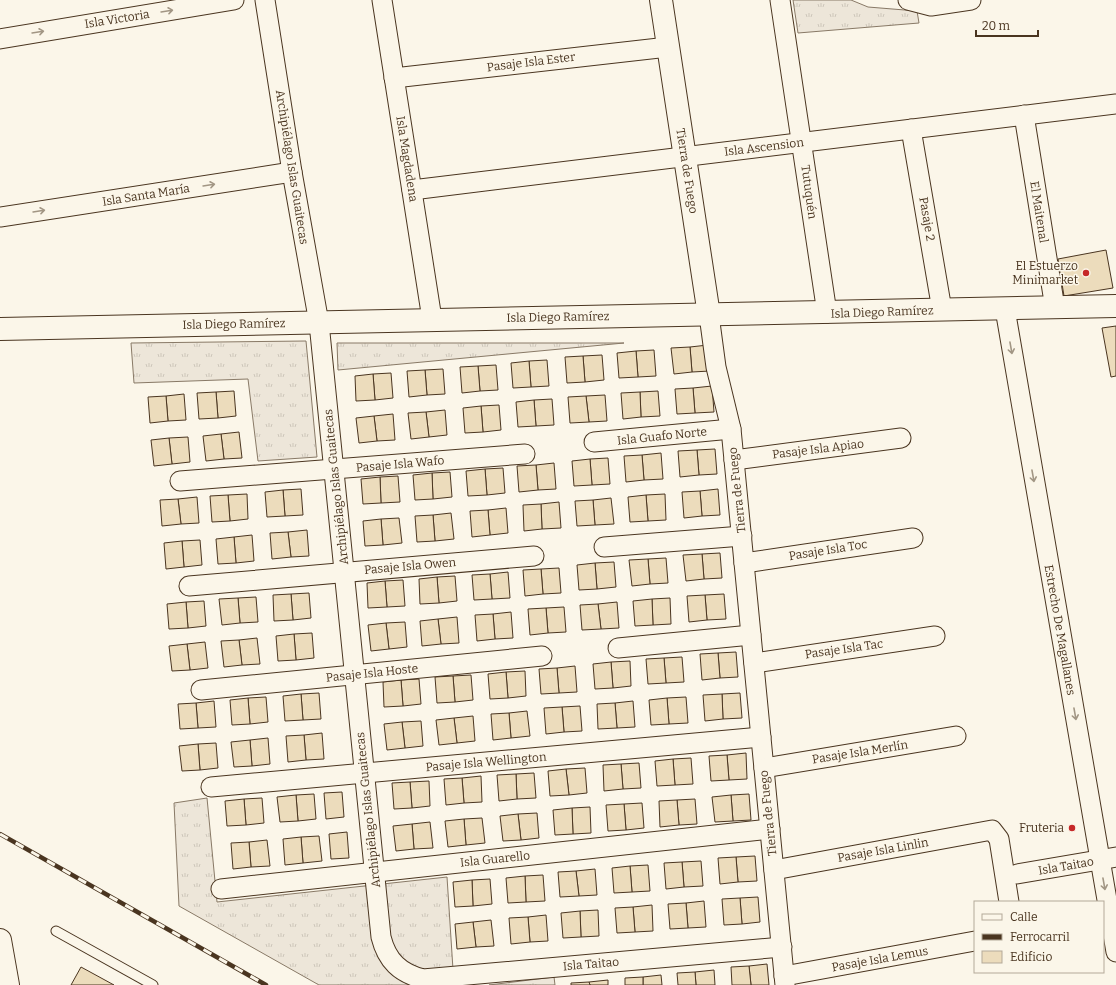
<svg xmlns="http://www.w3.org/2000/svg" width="1116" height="985" viewBox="0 0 1116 985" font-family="Bitter,serif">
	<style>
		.grass { fill: url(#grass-tufts); stroke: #887966 }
		.building { fill: #ecdcbc; stroke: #4a3520 }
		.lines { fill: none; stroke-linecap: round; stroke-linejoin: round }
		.service-casing { stroke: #4a3520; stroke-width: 11 }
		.minor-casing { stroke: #4a3520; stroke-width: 21 }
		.tertiary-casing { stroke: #4a3520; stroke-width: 24 }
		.secondary-casing { stroke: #4a3520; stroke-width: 24 }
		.service { stroke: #fbf6e9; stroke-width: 9 }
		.minor { stroke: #fbf6e9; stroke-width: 19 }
		.tertiary { stroke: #fbf6e9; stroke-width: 22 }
		.secondary { stroke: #fbf6e9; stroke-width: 22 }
		.rail-casing { stroke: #4a3520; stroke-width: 4.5 }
		.rail { stroke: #fbf6e9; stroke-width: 3; stroke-dasharray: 9; stroke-linecap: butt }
		.oneway { stroke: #a29684 }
		.poi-dot { fill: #c62828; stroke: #fbf6e9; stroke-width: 1.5 }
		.labels { text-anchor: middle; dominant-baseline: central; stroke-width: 3; stroke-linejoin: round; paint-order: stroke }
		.street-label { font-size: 12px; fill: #4a3520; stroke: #fbf6e9 }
		.poi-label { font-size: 12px; fill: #4a3520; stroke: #fbf6e9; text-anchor: end }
	</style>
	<defs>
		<pattern id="grass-tufts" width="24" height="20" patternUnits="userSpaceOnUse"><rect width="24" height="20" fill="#ede6d9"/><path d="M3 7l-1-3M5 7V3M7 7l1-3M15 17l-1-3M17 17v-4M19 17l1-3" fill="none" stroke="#cdc6ba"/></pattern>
	</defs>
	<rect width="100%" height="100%" fill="#fbf6e9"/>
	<g class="grass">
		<polygon points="793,0 851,0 868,7 917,11 919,23 798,33"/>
		<polygon points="306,341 317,457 258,461 248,379 134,383 131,343"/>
		<polygon points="337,343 624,343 338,370"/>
		<polygon points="207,798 217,902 447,877 454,985 319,985 179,906 174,803"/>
		<polygon points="554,977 555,985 489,985"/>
	</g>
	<g class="building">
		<polygon points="1106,250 1113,288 1064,296 1058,259"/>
		<polygon points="1116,326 1116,376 1111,377 1102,328"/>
		<polygon points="708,345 710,371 692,372 690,347"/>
		<polygon points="690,347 692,372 674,374 671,348"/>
		<polygon points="654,350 656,376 638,377 636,351"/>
		<polygon points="636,351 638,377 619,378 617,353"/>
		<polygon points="602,355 604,380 585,382 583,356"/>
		<polygon points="583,356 585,382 567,383 565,357"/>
		<polygon points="547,360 549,386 531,387 529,361"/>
		<polygon points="529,361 531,387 513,388 511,363"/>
		<polygon points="496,365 498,390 480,391 478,366"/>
		<polygon points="478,366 480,391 462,393 460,367"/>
		<polygon points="443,369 445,394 427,395 425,370"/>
		<polygon points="425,370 427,395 409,397 407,371"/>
		<polygon points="391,373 393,398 375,400 373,374"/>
		<polygon points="373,374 375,400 356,401 355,376"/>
		<polygon points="712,386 714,412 695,413 693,388"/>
		<polygon points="693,388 695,413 677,414 675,389"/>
		<polygon points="234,391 236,416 218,418 216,392"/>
		<polygon points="658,391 660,416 641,417 640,392"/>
		<polygon points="216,392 218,418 199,419 197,393"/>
		<polygon points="640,392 641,417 623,419 621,393"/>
		<polygon points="184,394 186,420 168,421 166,396"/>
		<polygon points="605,395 607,421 589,422 586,396"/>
		<polygon points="166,396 168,421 150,423 148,397"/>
		<polygon points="586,396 589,422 570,423 568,397"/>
		<polygon points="552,399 554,425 536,426 534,400"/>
		<polygon points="534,400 536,426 518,427 516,402"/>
		<polygon points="499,405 501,430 483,432 481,406"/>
		<polygon points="481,406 483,432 465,433 463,408"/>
		<polygon points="445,410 447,435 429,437 426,412"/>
		<polygon points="426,412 429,437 411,439 408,413"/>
		<polygon points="393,414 395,440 377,441 374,416"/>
		<polygon points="374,416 377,441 359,443 356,418"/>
		<polygon points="239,432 242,458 224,459 221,434"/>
		<polygon points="221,434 224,459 206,461 203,436"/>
		<polygon points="188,437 190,462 172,464 169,438"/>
		<polygon points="169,438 172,464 154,466 151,440"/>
		<polygon points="715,449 717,474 699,475 697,450"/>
		<polygon points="697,450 699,475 680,477 678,451"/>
		<polygon points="661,453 663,479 644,480 642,455"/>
		<polygon points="642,455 644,480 626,482 624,456"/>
		<polygon points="608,458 610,484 592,485 590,459"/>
		<polygon points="590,459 592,485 574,486 572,461"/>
		<polygon points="554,463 556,489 538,490 536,465"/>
		<polygon points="536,465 538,490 519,492 517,466"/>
		<polygon points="503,468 505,493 487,495 485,469"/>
		<polygon points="485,469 487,495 468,496 466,471"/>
		<polygon points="450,472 452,497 433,499 432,473"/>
		<polygon points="432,473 433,499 415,500 413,475"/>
		<polygon points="398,476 400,502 381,503 380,477"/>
		<polygon points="380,477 381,503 363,504 361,479"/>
		<polygon points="301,489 303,515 285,516 283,490"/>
		<polygon points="718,489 720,515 702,516 700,491"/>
		<polygon points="283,490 285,516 267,517 265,492"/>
		<polygon points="700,491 702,516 684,518 682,492"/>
		<polygon points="247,494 248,519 230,521 228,495"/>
		<polygon points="665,494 666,520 648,521 646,495"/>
		<polygon points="228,495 230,521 212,522 210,496"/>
		<polygon points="646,495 648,521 630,522 628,497"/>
		<polygon points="197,497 199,523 181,524 178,499"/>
		<polygon points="611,498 614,524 595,525 593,500"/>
		<polygon points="178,499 181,524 162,526 160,500"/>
		<polygon points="593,500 595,525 577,526 575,501"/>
		<polygon points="559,502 561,528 542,529 541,504"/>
		<polygon points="541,504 542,529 524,531 523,505"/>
		<polygon points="506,508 508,533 490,535 488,510"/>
		<polygon points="488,510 490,535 472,537 470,511"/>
		<polygon points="451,513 454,539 435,541 433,515"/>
		<polygon points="433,515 435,541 417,542 415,516"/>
		<polygon points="399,518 402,543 383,545 381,519"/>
		<polygon points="381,519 383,545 365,546 363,521"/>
		<polygon points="307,530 309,556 291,557 288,532"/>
		<polygon points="288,532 291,557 272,559 270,533"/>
		<polygon points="252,535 254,561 236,563 234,537"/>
		<polygon points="234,537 236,563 218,564 216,539"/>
		<polygon points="200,540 202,565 184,567 182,541"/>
		<polygon points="182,541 184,567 166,569 164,543"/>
		<polygon points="720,553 722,578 704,579 702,554"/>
		<polygon points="702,554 704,579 686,581 683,555"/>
		<polygon points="666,558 668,583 650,584 648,559"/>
		<polygon points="648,559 650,584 632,586 629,560"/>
		<polygon points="614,562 616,587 597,589 595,563"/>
		<polygon points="595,563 597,589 579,590 577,565"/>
		<polygon points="559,568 561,593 543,594 541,569"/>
		<polygon points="541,569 543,594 525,596 523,570"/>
		<polygon points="508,572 510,598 492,599 490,574"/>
		<polygon points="490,574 492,599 474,600 472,575"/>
		<polygon points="455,576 457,601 439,603 437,577"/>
		<polygon points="437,577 439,603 420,604 419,579"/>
		<polygon points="403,580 405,606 387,607 385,581"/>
		<polygon points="385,581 387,607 368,608 367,583"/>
		<polygon points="309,593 311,618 293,620 291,594"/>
		<polygon points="291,594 293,620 274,621 273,595"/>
		<polygon points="724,594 726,619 707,620 705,595"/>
		<polygon points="705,595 707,620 689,622 687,596"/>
		<polygon points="256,597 258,622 240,623 238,598"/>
		<polygon points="238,598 240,623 222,625 219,599"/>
		<polygon points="670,598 671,624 653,625 652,599"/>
		<polygon points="652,599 653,625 635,626 633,601"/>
		<polygon points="204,601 206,626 188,628 186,602"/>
		<polygon points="186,602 188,628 169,629 167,604"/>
		<polygon points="617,602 619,628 601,629 598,604"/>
		<polygon points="598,604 601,629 582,630 580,605"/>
		<polygon points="564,607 566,632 548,633 546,608"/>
		<polygon points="546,608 548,633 530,635 528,609"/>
		<polygon points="511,612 513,638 495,639 493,614"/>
		<polygon points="493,614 495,639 477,641 475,615"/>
		<polygon points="457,617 459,643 441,644 438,619"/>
		<polygon points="438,619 441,644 422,646 420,621"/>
		<polygon points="405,622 407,647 389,649 386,623"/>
		<polygon points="386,623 389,649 371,651 368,625"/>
		<polygon points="312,633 314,658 296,660 294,634"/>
		<polygon points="294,634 296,660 278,661 276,636"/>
		<polygon points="257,638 260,664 242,665 239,640"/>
		<polygon points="239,640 242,665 224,667 221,641"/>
		<polygon points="205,642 208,668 190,670 187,644"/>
		<polygon points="187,644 190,670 172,671 169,646"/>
		<polygon points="736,652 738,677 720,678 718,653"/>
		<polygon points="718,653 720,678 702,680 700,654"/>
		<polygon points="682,657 684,682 666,683 664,658"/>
		<polygon points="664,658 666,683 648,684 646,659"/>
		<polygon points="630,661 631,686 613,688 611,662"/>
		<polygon points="611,662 613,688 595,689 593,664"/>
		<polygon points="575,666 577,692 559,693 557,668"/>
		<polygon points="557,668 559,693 541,694 539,669"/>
		<polygon points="525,671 526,696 508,698 506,672"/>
		<polygon points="506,672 508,698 490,699 488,674"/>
		<polygon points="471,675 473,700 455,702 453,676"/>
		<polygon points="453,676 455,702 437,703 435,677"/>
		<polygon points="419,679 421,704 403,706 401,680"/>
		<polygon points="401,680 403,706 384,707 383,682"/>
		<polygon points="319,693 321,719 303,720 301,694"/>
		<polygon points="740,693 742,718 723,719 722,694"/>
		<polygon points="301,694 303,720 285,721 283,696"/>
		<polygon points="722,694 723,719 705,721 703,695"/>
		<polygon points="266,697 268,722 250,724 248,698"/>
		<polygon points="686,697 688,723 669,724 667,698"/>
		<polygon points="248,698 250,724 232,725 230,700"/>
		<polygon points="667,698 669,724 651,725 649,700"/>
		<polygon points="214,701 216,727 198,728 196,703"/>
		<polygon points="633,701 635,727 617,728 615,703"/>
		<polygon points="196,703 198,728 180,729 178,704"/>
		<polygon points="615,703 617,728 598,729 597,704"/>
		<polygon points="580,706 582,731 564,732 562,707"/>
		<polygon points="562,707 564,732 546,734 544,708"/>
		<polygon points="527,711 530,736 511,738 509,713"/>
		<polygon points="509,713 511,738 493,740 491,714"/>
		<polygon points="473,716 475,741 457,743 454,718"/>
		<polygon points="454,718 457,743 439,745 436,720"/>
		<polygon points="421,721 423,746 405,748 402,722"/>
		<polygon points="402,722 405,748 387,750 384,724"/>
		<polygon points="322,733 324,759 306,760 304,735"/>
		<polygon points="304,735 306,760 288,762 286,736"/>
		<polygon points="268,738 270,764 252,766 250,740"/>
		<polygon points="250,740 252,766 234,767 231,742"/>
		<polygon points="216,743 218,768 200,770 198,744"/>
		<polygon points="198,744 200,770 182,771 179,746"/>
		<polygon points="746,753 747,779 729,780 727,755"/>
		<polygon points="727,755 729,780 711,781 709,756"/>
		<polygon points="691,758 693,784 675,785 673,759"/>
		<polygon points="673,759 675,785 657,786 655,761"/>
		<polygon points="639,763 641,788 623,789 621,764"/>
		<polygon points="621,764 623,789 604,791 603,765"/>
		<polygon points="585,768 587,793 569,795 566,769"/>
		<polygon points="566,769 569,795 550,796 548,771"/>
		<polygon points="534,773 536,798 517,799 516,774"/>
		<polygon points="516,774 517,799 499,801 497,775"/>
		<polygon points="481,776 482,802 464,803 462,778"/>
		<polygon points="462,778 464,803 446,805 444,779"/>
		<polygon points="429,781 430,806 412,808 410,782"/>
		<polygon points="410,782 412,808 394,809 392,783"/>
		<polygon points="342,792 344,817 326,819 324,793"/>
		<polygon points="314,794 316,819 298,821 296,795"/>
		<polygon points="749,794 751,820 733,821 731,795"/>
		<polygon points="296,795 298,821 280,822 277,797"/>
		<polygon points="731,795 733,821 715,822 712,797"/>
		<polygon points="262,798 264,823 246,825 244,799"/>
		<polygon points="244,799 246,825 227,826 225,801"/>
		<polygon points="695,799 697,824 679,825 677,800"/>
		<polygon points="677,800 679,825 660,827 659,801"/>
		<polygon points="642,803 644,828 626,830 624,804"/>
		<polygon points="624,804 626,830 608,831 606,805"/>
		<polygon points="590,807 591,833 573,834 572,808"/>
		<polygon points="572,808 573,834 555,835 553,810"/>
		<polygon points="537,813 539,838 521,840 518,814"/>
		<polygon points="518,814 521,840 503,841 500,816"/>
		<polygon points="482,818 485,843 466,845 464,819"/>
		<polygon points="464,819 466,845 448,847 445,821"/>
		<polygon points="430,822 433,848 414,849 412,824"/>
		<polygon points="412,824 414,849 396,851 393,826"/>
		<polygon points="347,832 349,858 331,859 329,834"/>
		<polygon points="319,836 322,861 303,863 301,837"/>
		<polygon points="301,837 303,863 285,865 283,839"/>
		<polygon points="267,840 270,866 251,867 249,842"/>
		<polygon points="249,842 251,867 233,869 231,843"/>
		<polygon points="755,856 757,881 738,882 736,857"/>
		<polygon points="736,857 738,882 720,884 718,858"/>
		<polygon points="701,861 703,886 684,887 682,862"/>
		<polygon points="682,862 684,887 666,889 664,863"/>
		<polygon points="648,865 650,891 632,892 630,866"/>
		<polygon points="630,866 632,892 614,893 612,868"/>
		<polygon points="595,869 597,895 579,896 576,871"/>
		<polygon points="576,871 579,896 560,897 558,872"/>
		<polygon points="543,875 545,901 526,902 525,876"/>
		<polygon points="525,876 526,902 508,903 506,878"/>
		<polygon points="490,879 492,904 473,906 472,880"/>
		<polygon points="472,880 473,906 455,907 453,882"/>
		<polygon points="758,897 760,922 742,924 740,898"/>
		<polygon points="740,898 742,924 724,925 722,899"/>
		<polygon points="704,901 706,927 688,928 686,903"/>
		<polygon points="686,903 688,928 670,929 668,904"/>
		<polygon points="652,905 653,931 635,932 633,907"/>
		<polygon points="633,907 635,932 617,933 615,908"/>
		<polygon points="598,910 599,936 581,937 580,911"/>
		<polygon points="580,911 581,937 563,938 561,913"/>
		<polygon points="546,915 548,941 530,942 528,917"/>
		<polygon points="528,917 530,942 511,944 509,918"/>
		<polygon points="491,920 494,946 476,947 473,922"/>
		<polygon points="473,922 476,947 457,949 455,924"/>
		<polygon points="767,964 769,985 751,985 749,966"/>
		<polygon points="749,966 751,985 732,985 731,967"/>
		<polygon points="81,967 114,985 71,985"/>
		<polygon points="714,970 715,985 696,985 695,972"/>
		<polygon points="695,972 696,985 678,985 677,973"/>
		<polygon points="661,975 662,985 643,985 643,977"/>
		<polygon points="643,977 643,985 625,985 625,978"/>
		<polygon points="608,980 608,985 590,985 589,982"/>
		<polygon points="589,982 590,985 571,985 571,983"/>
	</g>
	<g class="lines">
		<defs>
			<polyline id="service" points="56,931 153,985"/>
			<g id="minor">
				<path d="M265,0L292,172L319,323L381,937C387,961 400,973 423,979L782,947"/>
				<polyline points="382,0 432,319"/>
				<polyline points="780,0 827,313"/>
				<polyline points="908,0 931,6 971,0"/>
				<polyline points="0,39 234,0"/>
				<polyline points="394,78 668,47"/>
				<polyline points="1024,115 1055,308"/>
				<polyline points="911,129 942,310"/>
				<polyline points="412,190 1116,104"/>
				<polyline points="0,217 292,172"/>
				<polyline points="1005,309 1116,952"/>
				<polyline points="709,315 716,367 731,429 785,985"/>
				<polyline points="594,442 731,429"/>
				<polyline points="734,460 901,438"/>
				<polyline points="180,481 525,454"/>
				<polyline points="604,547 742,536"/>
				<polyline points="744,563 913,538"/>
				<polyline points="189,586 534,556"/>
				<polyline points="618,648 751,635"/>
				<polyline points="754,663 935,636"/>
				<polyline points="201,690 542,656"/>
				<polyline points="764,768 956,736"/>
				<polyline points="211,787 761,737"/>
				<polyline points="774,870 992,830 999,839 1009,902"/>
				<polyline points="1017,874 1116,857"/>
				<polyline points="221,889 770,829"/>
				<polyline points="784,976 975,941"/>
			</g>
			<g id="tertiary">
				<polyline points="661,0 709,315"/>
				<polyline points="0,329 1116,306"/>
			</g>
			<polyline id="secondary" points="0,940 8,985"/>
		</defs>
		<use href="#service" class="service-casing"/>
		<use href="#minor" class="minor-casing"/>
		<use href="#tertiary" class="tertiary-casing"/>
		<use href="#secondary" class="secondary-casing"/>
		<use href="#service" class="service"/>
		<use href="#minor" class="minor"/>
		<use href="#tertiary" class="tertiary"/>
		<use href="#secondary" class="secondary"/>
		<defs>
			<polyline id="rail" points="0,834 266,985"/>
		</defs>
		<use href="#rail" class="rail-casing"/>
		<use href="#rail" class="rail"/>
	</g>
	<defs><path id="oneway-shaft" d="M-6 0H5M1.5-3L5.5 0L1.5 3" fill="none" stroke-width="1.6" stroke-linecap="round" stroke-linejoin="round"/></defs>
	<g class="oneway">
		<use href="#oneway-shaft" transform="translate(167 11) rotate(-9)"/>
		<use href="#oneway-shaft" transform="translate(38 32) rotate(-9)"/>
		<use href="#oneway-shaft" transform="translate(209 185) rotate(-9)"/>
		<use href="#oneway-shaft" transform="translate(39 211) rotate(-9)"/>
		<use href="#oneway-shaft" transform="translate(1011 348) rotate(80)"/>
		<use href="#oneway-shaft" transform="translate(1033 476) rotate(80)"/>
		<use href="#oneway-shaft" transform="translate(1075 714) rotate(80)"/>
		<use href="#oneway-shaft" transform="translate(1104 884) rotate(80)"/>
	</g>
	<g class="poi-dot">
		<circle cx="1086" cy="273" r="4"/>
		<circle cx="1072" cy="828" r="4"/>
	</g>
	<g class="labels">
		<g class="street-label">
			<text transform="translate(117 19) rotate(-9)">Isla Victoria</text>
			<text transform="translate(531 62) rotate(-7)">Pasaje Isla Ester</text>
			<text transform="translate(764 147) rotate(-7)">Isla Ascension</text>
			<text transform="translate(407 159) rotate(81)">Isla Magdadena</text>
			<text transform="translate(292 167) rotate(81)">Archipiélago Islas Guaitecas</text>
			<text transform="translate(687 171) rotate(81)">Tierra de Fuego</text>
			<text transform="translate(809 192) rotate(82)">Tutuquén</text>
			<text transform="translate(146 195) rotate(-9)">Isla Santa María</text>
			<text transform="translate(1039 212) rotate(81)">El Maitenal</text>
			<text transform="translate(927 219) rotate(80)">Pasaje 2</text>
			<text transform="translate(882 312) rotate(-2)">Isla Diego Ramírez</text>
			<text transform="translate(558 317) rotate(-1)">Isla Diego Ramírez</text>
			<text transform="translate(234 324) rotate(-1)">Isla Diego Ramírez</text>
			<text transform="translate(662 436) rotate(-6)">Isla Guafo Norte</text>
			<text transform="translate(818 449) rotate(-7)">Pasaje Isla Apiao</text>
			<text transform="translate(400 464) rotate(-5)">Pasaje Isla Wafo</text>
			<text transform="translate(336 487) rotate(-96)">Archipiélago Islas Guaitecas</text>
			<text transform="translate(737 490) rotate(-96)">Tierra de Fuego</text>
			<text transform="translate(828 550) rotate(-9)">Pasaje Isla Toc</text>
			<text transform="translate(410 566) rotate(-5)">Pasaje Isla Owen</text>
			<text transform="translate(1060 630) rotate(80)">Estrecho De Magallanes</text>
			<text transform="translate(844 649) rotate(-8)">Pasaje Isla Tac</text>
			<text transform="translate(372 673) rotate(-6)">Pasaje Isla Hoste</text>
			<text transform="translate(860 752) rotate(-9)">Pasaje Isla Merlín</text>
			<text transform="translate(486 762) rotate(-5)">Pasaje Isla Wellington</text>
			<text transform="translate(368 810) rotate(-96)">Archipiélago Islas Guaitecas</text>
			<text transform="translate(768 813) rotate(-96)">Tierra de Fuego</text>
			<text transform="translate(883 850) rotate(-10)">Pasaje Isla Linlin</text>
			<text transform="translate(495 859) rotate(-6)">Isla Guarello</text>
			<text transform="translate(1066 866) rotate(-10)">Isla Taitao</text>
			<text transform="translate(880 959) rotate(-10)">Pasaje Isla Lemus</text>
			<text transform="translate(591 964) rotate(-5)">Isla Taitao</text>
		</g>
		<g class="poi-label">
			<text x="1078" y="266">El Estuerzo<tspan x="1078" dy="14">Minimarket</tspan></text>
			<text x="1064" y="828">Fruteria</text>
		</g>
	</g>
	<rect x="974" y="901" width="130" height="72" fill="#fbf6e9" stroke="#b4a999"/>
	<rect x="982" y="914" width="20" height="6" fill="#fbf6e9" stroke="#b4a999"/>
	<text x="1010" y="921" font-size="12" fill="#4a3520">Calle</text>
	<rect x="982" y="934" width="20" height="6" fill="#4a3520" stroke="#b4a999"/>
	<text x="1010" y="941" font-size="12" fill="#4a3520">Ferrocarril</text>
	<rect x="982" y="951" width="20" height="12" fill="#ecdcbc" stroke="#b4a999"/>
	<text x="1010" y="961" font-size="12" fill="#4a3520">Edificio</text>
	<path d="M976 30v6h62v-6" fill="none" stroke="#4a3520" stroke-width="2"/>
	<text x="982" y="30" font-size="12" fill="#4a3520" stroke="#fbf6e9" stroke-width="3" paint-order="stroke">20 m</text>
</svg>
